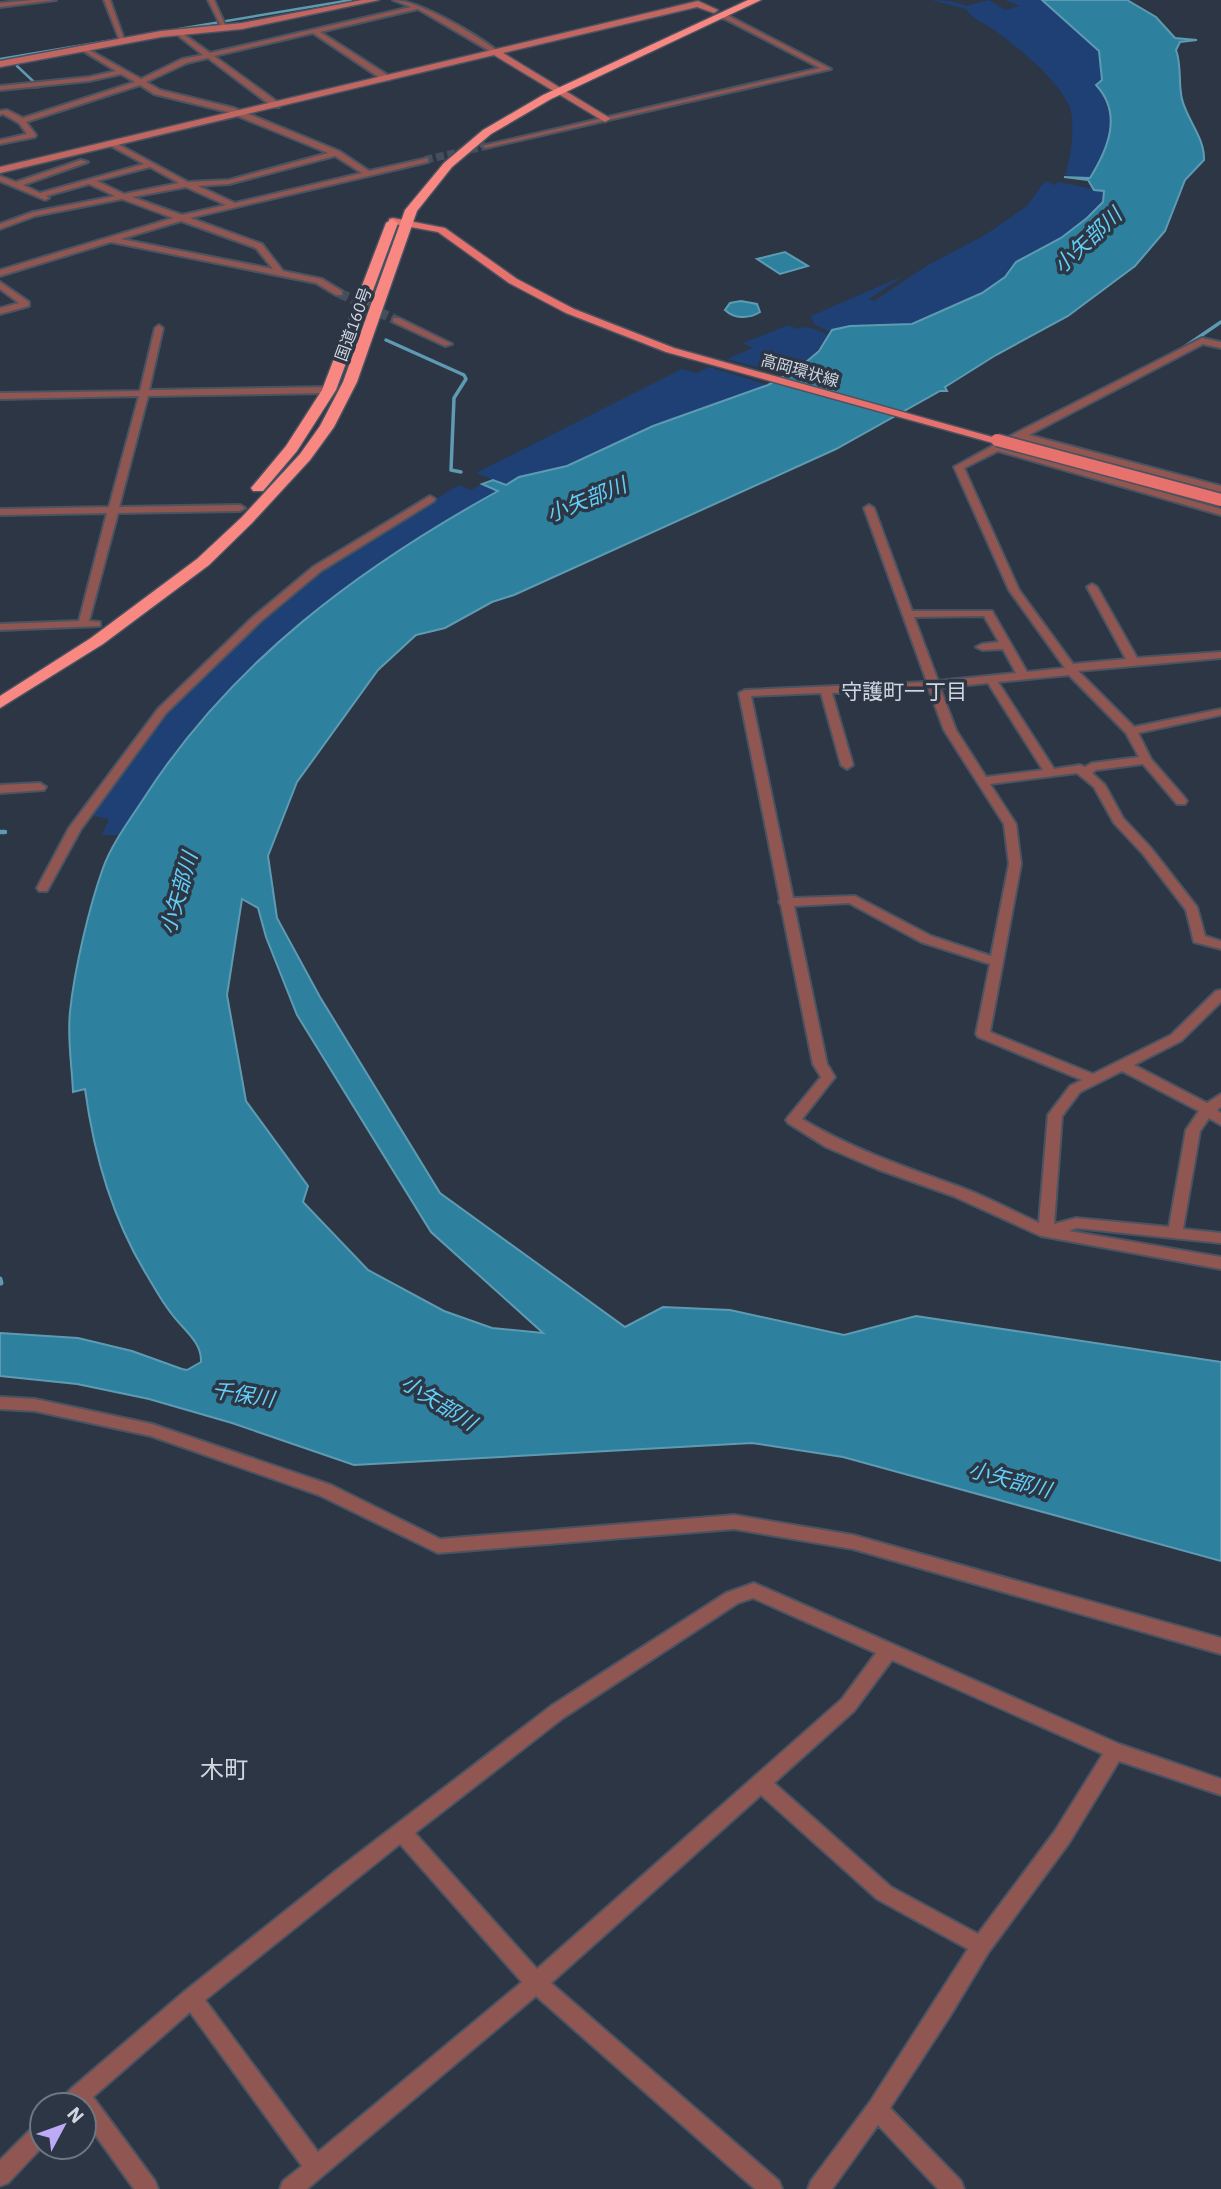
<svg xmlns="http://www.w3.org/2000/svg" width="1221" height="2189" viewBox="0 0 1221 2189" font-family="'IBM Plex Sans','Noto Sans JP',sans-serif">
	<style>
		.green { fill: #1f4075 }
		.water { fill: #2d819e; stroke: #5e9bb2; stroke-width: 2; fill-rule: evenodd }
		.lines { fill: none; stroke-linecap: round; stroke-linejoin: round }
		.stream-far3 { stroke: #5e9bb2; stroke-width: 2.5 }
		.stream-far2 { stroke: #5e9bb2; stroke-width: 3.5 }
		.stream-far1 { stroke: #5e9bb2; stroke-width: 4.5 }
		.stream { stroke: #5e9bb2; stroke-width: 5 }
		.street-tunnel-far1 { stroke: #454e5c; stroke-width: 8; stroke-dasharray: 8 3.5; stroke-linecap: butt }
		.street-tunnel { stroke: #454e5c; stroke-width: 10; stroke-dasharray: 10 4.5; stroke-linecap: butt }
		.street-casing { stroke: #4a5361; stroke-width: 4 }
		.secondary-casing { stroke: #4a5361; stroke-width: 3 }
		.primary-casing { stroke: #4a5361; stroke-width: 3 }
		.highway-casing { stroke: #4a5361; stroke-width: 3 }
		.street { fill: #905652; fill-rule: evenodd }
		.secondary { fill: #c16661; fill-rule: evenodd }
		.primary { fill: #e7716d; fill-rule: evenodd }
		.highway { fill: #f98882; fill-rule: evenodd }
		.primary-bridge-casing { stroke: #4a5361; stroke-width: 15; stroke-linecap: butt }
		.primary-bridge { stroke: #e7716d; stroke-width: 12 }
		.labels { text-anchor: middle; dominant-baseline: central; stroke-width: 7; stroke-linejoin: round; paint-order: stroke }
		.far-street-label { font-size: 16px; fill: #d1d7e1; stroke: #2c3645 }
		.water-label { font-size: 21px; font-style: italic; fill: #63d0f8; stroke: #2c3645 }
		.neighbourhood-label { font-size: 21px; fill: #d1d7e1; stroke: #2c3645 }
		.near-neighbourhood-label { font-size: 24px; fill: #d1d7e1; stroke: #2c3645 }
	</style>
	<rect width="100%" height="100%" fill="#2c3645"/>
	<g class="green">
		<path d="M931,0L950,1L967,6L989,0L1005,10L1020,6L1005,0H1042L1099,51L1103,75L1098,87C1119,122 1110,146 1090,178L1065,175C1071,159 1076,121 1069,105C1054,76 1022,51 996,31C987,24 972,20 966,9Z"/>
		<polygon points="1045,181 1055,185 1058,182 1104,191 1103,202 1087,218 1061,238 1016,262 1005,277 993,287 912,324 880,324 830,332 814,324 811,316 903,276 869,299 874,301 928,265 985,235 1027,206"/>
		<path d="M789,325L797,329C807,324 819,331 828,335C817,353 805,365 786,375L727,359L753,348L743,343Z"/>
		<polygon points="709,367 768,385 653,426 567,466 519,477 506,485 476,473 682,369 697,373"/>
		<path d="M482,484L499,491C349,573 204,681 122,835H102L109,819L89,815L153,729L240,640L314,577L360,545L459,485L471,490Z"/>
	</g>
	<g class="water">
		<path d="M1042,0H1127L1156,17L1175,38L1197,40L1180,42L1176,50C1182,66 1178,82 1182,99C1187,120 1205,138 1204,160L1185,180L1165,231L1135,266L1068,316L996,355L945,387L947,391H940L836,449L514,595L492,602L445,628L416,635L378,670L297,782L268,856L277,918L320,997L440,1193L625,1327L663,1307L730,1310L844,1335L916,1316L1221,1362V1561L843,1457L752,1443L354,1465L232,1423L149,1399L77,1384L0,1376V1333L78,1338L132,1351L182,1369L187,1370L201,1362C202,1341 182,1329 171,1313C162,1302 155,1289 148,1277C112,1219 94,1156 85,1089L73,1092C72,1066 67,1038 70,1012C74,971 89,907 103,868C112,843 131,818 146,795C233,661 359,568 498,491L482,484L493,480L506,485L519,477L567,466L653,426L768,385L799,368L819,351L832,330L850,326L912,324L982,293L1005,277L1016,262L1061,238L1087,218L1103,202L1104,191L1094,190L1088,180L1064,177L1090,178C1108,149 1123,114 1096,85L1102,80L1099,51ZM242,899L258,908L266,937L297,1015L431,1232L543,1333L492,1328L444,1311L368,1270L303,1202L308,1186L246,1101L227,995Z"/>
		<polygon points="785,252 808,266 780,274 757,259"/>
		<path d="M741,301L757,304L760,312C749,319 734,319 725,310L730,303Z"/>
	</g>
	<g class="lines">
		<g class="stream-far3">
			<polyline points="0,59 351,0"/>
			<polyline points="17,66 34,82"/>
			<polyline points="24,87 39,87"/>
		</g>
		<g class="stream-far2">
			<polyline points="386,340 464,375 466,379 454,398 451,470 461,472"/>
			<polyline points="1180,350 1221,322"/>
			<polyline points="1111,392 1134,380"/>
		</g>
		<polyline class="stream-far1" points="0,832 5,832"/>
		<polyline class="stream" points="0,1279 1,1283"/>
		<polyline class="street-tunnel-far1" points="425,160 486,146"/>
		<polyline class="street-tunnel" points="339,293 396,320"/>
		<defs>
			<g id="street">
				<polygon points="32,0 56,0 0,7 0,3"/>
				<polygon points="104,0 110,0 125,42 120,41"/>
				<polygon points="208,0 214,0 227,29 222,28"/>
				<path d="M393,0C419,0 477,35 499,52L493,53L418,9L320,32L389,76V80H383L313,33L214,56L279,103V107H273L208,58L187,63L146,82L160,90L234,108L339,151L369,171L428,158V162L190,218L262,244L283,271L322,279L342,291V295H336L316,283L111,242L0,276V270L173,218L122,199L35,216L0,229V224L33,212L115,196L89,184L46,196L49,198L45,200L0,181V176L16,182L81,160L88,162L23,185L40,193L144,164L109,145L108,143L112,141L188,182L229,180L328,153L228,112L154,94L140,85L26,122L36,135L35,137L0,144V140L27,134L19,123L3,114L0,115V111L7,110L23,118L135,82L121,74L89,81L0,90V86L89,77L116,71L80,49L82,46L141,79L182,59L203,55L175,33V31H179L210,53L411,7ZM335,156L362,173L235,203L198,186L229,184ZM150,167L179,183L124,194L97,181ZM186,187L226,205L182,215L132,197ZM181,221L256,248L273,269L121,239Z"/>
				<polygon points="719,14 729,16 831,69 486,148 482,146 820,68 725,19 717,17"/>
				<polygon points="0,282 29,302 29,306 0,314 0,308 19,303 0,289"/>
				<polygon points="393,318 399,318 452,344 445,346 393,322"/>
				<polygon points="159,325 163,328 149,390 329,387 334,390 329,393 148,396 119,507 240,505 245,508 240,511 118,513 89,621 100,622 100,626 0,630 0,624 79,621 107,513 0,515 0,509 109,507 139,396 0,399 0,393 140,391 155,328"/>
				<path d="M1202,338L1221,342V348L1203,344L1029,435L1221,486V492L1021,439L1006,447L1221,509V515L998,451L964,468L1019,590L1073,664L1126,659L1087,587L1092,584L1097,587L1137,658L1221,652V658L1078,671L1134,727L1221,709V715L1138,733L1151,759L1185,798L1187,801L1185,804H1177L1143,764L1096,770L1092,773L1105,785L1123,818L1151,848L1197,907L1205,936L1221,941V949L1194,942L1186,910L1143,854L1114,823L1094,787L1077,773L990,784L1016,824L1021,864L990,1032L1093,1074L1171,1035L1216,991L1221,990V1002L1181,1041L1134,1065L1207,1103L1221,1094V1107L1217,1110L1221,1113V1125L1209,1118L1200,1131L1183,1229L1221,1233V1243L1076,1228L1069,1231L1221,1257V1269L1041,1236L953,1196L877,1169L826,1147L788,1123L786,1120L788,1117L821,1077L813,1064L781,905L779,902L780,899L739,693L745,690L927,682L864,508L869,505L874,508L912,611H992L1027,672L1065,668L1009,590L954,467L1016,433ZM984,616L999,642L982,644L976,647L982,650L1003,649L1016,673L938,681L914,617ZM1069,675L1126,733L1139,757L1092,763L1085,767L1080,765L1054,769L998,682ZM988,683L1043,770L986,777L956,730L940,688ZM929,689L944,730L1004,824L1009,864L991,956L931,936L855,896L793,898L751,696L821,693L841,765L847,769L853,765L832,693ZM849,903L921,942L990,964L976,1034L978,1037L1082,1080L1070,1086L1048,1115L1039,1223C1013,1211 987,1197 960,1187C905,1167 852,1149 802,1119L835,1077L827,1064L794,906ZM1122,1071L1199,1111L1186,1130L1169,1227L1076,1218L1054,1224L1062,1116L1080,1092Z"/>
				<polygon points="430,496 435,499 434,501 321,571 261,621 166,713 81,829 47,891 39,891 37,888 69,828 158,709 253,617 313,567"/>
				<polygon points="40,783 46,787 44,790 0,793 0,785"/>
				<polygon points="0,1397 35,1399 152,1424 331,1485 440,1539 734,1515 853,1535 1221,1638 1221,1654 853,1549 734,1529 438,1553 319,1495 151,1436 35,1411 0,1409"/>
				<path d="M754,1583L1119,1744L1221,1779V1795L1119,1761L1069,1843L988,1953L950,2016L890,2108L961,2181L964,2189H938L878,2125L832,2189H808L811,2181L870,2102L968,1949L877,1899L761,1795L551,1983L779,2181L782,2189H755L536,1996L307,2189H280L283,2181L302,2166L190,2012L93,2097L155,2181L158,2189H134L84,2119V2105H59L62,2098L72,2088L185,1991L338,1869L551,1706L726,1593ZM753,1598L876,1653L842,1699L537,1969L415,1833L563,1718L738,1603ZM892,1660L1103,1754L1055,1831L978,1934L891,1887L774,1783L854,1711ZM400,1844L522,1982L318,2152L205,2000Z"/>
				<polygon points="42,2122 42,2147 8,2183 0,2186 0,2160 35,2125"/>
			</g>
			<g id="secondary">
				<polygon points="362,0 379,0 242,29 161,37 0,67 0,61 161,31 242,23"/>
				<polygon points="698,1 718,10 714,13 697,7 503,53 608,117 610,119 605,122 494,55 0,173 0,167"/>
			</g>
			<polygon id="primary" points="393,218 445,228 517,279 574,309 674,348 1003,440 993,443 666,352 566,313 509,283 438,232 389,223 389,219"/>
			<g id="highway">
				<polygon points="748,0 761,0 551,99 491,134 452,167 417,211 357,382 334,427 310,460 252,523 209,565 103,644 0,708 0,696 91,638 197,559 242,517 300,454 320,426 343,382 405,210 444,163 483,130 543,95"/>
				<polygon points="392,219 398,223 336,390 297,451 263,491 253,491 251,488 286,446 322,390 386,223"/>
			</g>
		</defs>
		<use href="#street" class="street-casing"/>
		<use href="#secondary" class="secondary-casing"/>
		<use href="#primary" class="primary-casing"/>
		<use href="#highway" class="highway-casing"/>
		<use href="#street" class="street"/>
		<use href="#secondary" class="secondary"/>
		<use href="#primary" class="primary"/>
		<use href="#highway" class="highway"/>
		<defs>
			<polyline id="primary-bridge" points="997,440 1221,500"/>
		</defs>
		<use href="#primary-bridge" class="primary-bridge-casing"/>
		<use href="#primary-bridge" class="primary-bridge"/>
	</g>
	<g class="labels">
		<g class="far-street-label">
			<text transform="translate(353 324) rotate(-70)">国道160号</text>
			<text transform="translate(800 370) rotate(16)">高岡環状線</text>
		</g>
		<g class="water-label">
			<text transform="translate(1087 240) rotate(-43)">小矢部川</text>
			<text transform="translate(586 499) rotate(-22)">小矢部川</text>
			<text transform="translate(178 893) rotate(-74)">小矢部川</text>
			<text transform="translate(243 1394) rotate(9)">千保川</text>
			<text transform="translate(439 1402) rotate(32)">小矢部川</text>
			<text transform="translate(1010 1479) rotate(15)">小矢部川</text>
		</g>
		<g class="neighbourhood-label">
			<text x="904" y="691">守護町一丁目</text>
		</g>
		<g class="near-neighbourhood-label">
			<text x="224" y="1769">木町</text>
		</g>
	</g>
	<g transform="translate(63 2126) rotate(49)"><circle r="33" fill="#2c3645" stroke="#6e7683" stroke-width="2"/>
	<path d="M0-5L12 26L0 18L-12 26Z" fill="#bcaaf6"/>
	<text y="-10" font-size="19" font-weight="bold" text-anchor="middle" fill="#d1d7e1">N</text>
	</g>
</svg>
